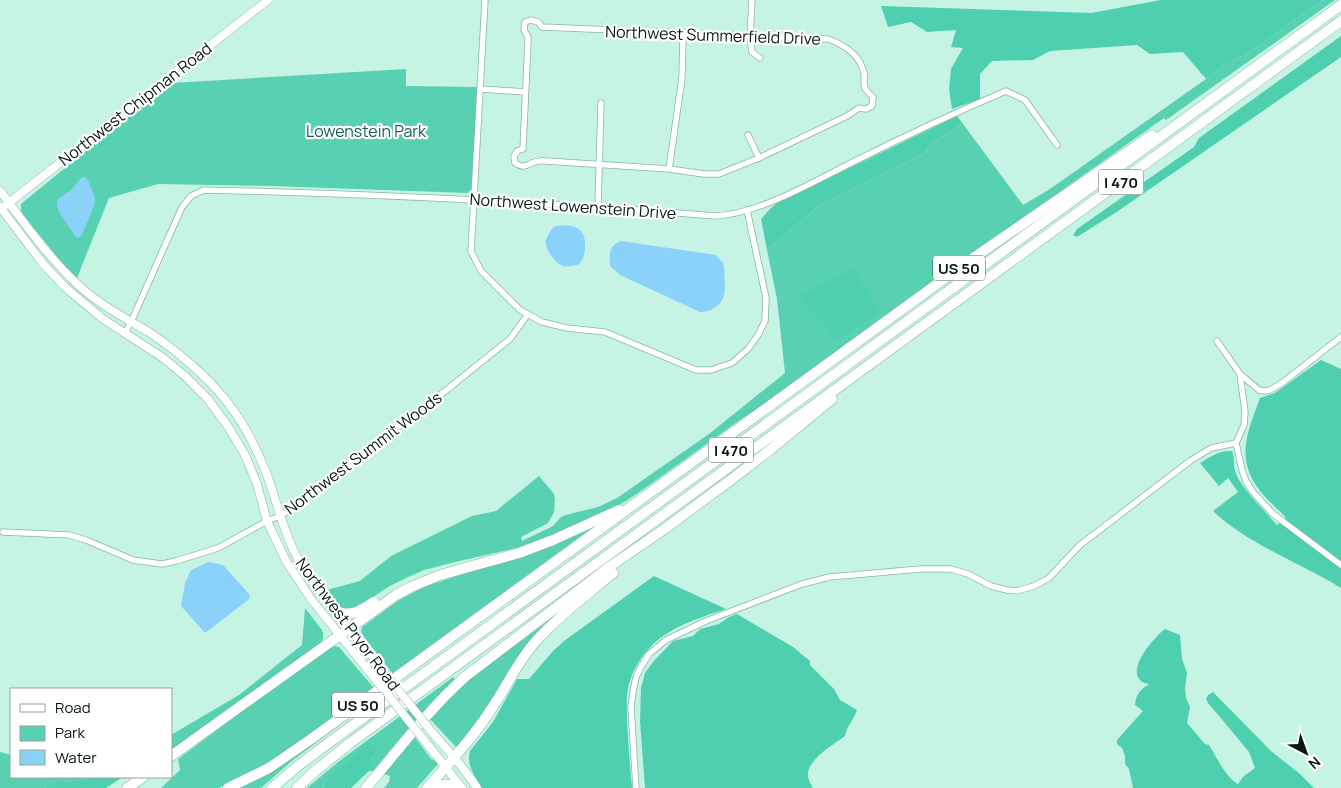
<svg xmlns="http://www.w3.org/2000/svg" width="1341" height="788" viewBox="0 0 1341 788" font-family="Manrope,sans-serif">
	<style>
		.green { fill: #58d0b2 }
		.forest { fill: #4ecfaf }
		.water { fill: #8ad2fa }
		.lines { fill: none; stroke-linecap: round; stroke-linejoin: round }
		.street-casing { stroke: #88b5a7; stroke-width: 7 }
		.secondary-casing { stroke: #88b5a7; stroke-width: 9 }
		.highway-casing { stroke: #88b5a7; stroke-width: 11 }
		.street { stroke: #fff; stroke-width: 5.5 }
		.secondary { stroke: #fff; stroke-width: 8 }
		.highway { stroke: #fff; stroke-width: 10 }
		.secondary-bridge-casing { stroke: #88b5a7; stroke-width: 9; stroke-linecap: butt }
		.secondary-bridge { stroke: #fff; stroke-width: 8 }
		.labels { text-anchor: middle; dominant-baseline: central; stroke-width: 4.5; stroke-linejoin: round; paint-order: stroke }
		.shield { fill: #fff; stroke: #505d59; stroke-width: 1 }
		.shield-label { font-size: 15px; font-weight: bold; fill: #051712 }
		.street-label { font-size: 16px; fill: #051712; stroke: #fff }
		.park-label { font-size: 16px; fill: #1a604f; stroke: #fff }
	</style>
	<rect width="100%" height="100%" fill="#c5f4e5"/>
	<g class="green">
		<path d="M1323,0H1335L1166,120L1164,118C1029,213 896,309 762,406L744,417L641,491L626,501L577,527L525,546L455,562L424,570L406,578L388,587L355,609H341L323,591L360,581L391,556L472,516L496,511L539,476L554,494L555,500L554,512L548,523L521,537L522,541L553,526L561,517L566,515L598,507L617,498L709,434L785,373L777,299L767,250L818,206L925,153L930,144L963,124L1023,205L1050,189L1206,79L1225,64L1248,53Z"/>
		<polygon points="406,69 406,86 477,87 472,188 468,193 272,186 158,184 109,198 77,278 64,265 21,213 21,204 104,136 172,83"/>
		<polygon points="596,525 393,674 361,633 362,627 399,600 424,587 539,548"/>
		<polygon points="305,608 322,630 322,632 323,632 323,638 321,643 171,753 171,735 239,695 302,645"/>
		<path d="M551,619L468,736L456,747C447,737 438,728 429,718L462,684Z"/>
		<polygon points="334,646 339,647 374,688 276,759 233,782 218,788 161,788 180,770 178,759 314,658"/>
		<polygon points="453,677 456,681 383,764 373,771 369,771 368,763 374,757 325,784 322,788 307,788 338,762"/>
		<polygon points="338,724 340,725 293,760 261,788 238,788"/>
		<polygon points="414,736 432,760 434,759 438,764 417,788 384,788 389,782 390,776 384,774"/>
		<polygon points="0,752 11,755 11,777 93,777 68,782 57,779 53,785 43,788 0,788"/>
	</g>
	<g class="forest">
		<polygon points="1161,0 1323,0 1248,53 1225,64 1206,79 1183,52 1150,54 1137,45 1050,51 1033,60 992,61 980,74 980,99 952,109 949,89 951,69 963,48 951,47 956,30 927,32 911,22 888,27 881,6 1091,13"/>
		<polygon points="1341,36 1341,57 1118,211 1077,237 1073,235 1077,229 1194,147 1199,138"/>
		<polygon points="957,116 963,124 930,144 925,153 818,206 767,250 761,219 770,209 777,203"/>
		<polygon points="853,269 877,307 877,314 840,339 834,339 827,328 799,297"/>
		<path d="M1321,360L1341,369V588C1301,563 1247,544 1213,511L1238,492L1228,478L1219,486L1200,463C1210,457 1220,450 1232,451C1235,457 1233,464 1235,471C1239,486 1266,512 1277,525L1286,518C1280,511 1273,505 1267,499C1234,464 1245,438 1260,398L1275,393Z"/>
		<path d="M654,576L726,609C705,616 682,623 663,636C646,648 632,668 628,689C626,699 627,709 627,719C628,742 630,765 632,788H482C475,776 466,765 470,751L493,722L517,679H529L553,651L564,641Z"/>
		<path d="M737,614L793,647L810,661V665L834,689L840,700L857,710C854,720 847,725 845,736C834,744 805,761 808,777C809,781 811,785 813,788H645L640,721L641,688L645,673L653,662L673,641L693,636L700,629L719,624L729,617Z"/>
		<path d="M1165,629L1180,635L1182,659L1187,673L1185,689L1186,698L1190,707L1187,723L1205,744L1209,745C1216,756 1226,778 1238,784L1244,776L1255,768L1249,752L1220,717L1208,703L1206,699L1208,695L1213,692L1271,751L1300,774L1314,788H1322H1133L1129,769L1125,764V756L1122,748L1117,744V740L1143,711L1135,705C1136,694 1140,690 1149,684C1146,683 1143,683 1141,681C1126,669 1155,636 1165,629Z"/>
		<path d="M370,746L376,749C375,760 368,758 369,771L351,788H322L333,775L366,747Z"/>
		<polygon points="93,777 123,777 106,788 43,788 53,785 57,779 68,782"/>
	</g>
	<g class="water">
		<path d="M83,177L86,178C90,184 95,195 95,201C95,205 83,233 81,236C80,237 78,237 77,238L75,236L58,210L57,201C61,195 69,193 74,187C77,183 78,180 83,177Z"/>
		<path d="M555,226C572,224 586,226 585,246C585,253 584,259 579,264C574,266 568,267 563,266C555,263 544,249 546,240C548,234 551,230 555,226Z"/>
		<path d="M621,241L716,255L723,263L724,267C724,281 729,298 716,307C711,310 707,312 700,312L620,275L610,266C609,255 609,245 621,241Z"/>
		<polygon points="209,562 223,565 249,594 250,597 248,600 205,633 181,606 185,583 191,570"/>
	</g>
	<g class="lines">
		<defs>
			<g id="street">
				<polyline points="485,0 471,251 481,271 520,310 542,322 567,328 605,332 696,370 711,370 732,363 748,349 758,335 765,321 766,298 747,210"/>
				<polyline points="752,0 750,36 752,52 760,58"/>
				<path d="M531,20L538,22L542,27L828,39C845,45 860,55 864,73C865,77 863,84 865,88C866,91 871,95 873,97L872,106L866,109L859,108L847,116L759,158L719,174H704L669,169L546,161C529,158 529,172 515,163L514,156L517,151L523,149L528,40V37L524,30L525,22Z"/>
				<polyline points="481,89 525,92"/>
				<polyline points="748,135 759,158"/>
				<polyline points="669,169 682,78 683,34"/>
				<polyline points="598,206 601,103"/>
				<path d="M125,333L131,322L182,207L191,196L204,190C375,194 545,202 715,216C759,214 813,182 853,162C903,137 954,113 1006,91L1025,100L1057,145"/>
				<polyline points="1217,341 1240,374 1259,390 1265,391 1270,390 1282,383 1341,337"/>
				<polyline points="1240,374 1245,412 1244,425 1236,443 1242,470 1246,481 1252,491 1273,514 1341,565"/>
				<polyline points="3,532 69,535 86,540 133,560 154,563 162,564 176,561 218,548 267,521 280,516 306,499 347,466 449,388 510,339 528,314"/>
				<polyline points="636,788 631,707 633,692 636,677 641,667 649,654 666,640 706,621 802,584 830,577 920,569 951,569 968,574 991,586 1007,590 1017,591 1034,586 1049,578 1080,545 1190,461 1211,448 1236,443"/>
			</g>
			<g id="secondary">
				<path d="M0,191C26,225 52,263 85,291C105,308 127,319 149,332C177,351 203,373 225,399C243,422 257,448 267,475C277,501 282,528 295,553C306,576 322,595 338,615C351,630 363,646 376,662"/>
				<polyline points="6,205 268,0"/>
				<polyline points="0,207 44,265 66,288 103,319 162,357 185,376 207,398 227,425 245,455 257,484 267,521 286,561 311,599 368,670"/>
				<path d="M435,736C450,752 465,769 477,788"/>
				<polyline points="428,745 462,788"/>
			</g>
			<g id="highway">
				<path d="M333,609C350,619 360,611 374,602"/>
				<polyline points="171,756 396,595 411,587 440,575 519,553 553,540 619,510"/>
				<polyline points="127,788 143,777"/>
				<polyline points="228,788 269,768 314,737 966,263 1152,135"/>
				<polyline points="272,788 299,765 323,747 1341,5"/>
				<polyline points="297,788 315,771 350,743 1341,21"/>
				<path d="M366,788C398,750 429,709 466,676L612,565L663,530L732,479L770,450L832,399"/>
				<path d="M427,788C450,762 473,738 492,708C507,686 518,661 536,641C558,616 588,594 613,573"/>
				<path d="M436,788C444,783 451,784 460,788"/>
			</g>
		</defs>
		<use href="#street" class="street-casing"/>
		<use href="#secondary" class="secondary-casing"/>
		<use href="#highway" class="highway-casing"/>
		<use href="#street" class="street"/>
		<use href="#secondary" class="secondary"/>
		<use href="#highway" class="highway"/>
		<defs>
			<g id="secondary-bridge">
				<polyline points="376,662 435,736"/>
				<polyline points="368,670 428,745"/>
			</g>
		</defs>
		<use href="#secondary-bridge" class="secondary-bridge-casing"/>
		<use href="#secondary-bridge" class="secondary-bridge"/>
	</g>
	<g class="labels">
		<g class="shield">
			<rect x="1098.5" y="169.5" width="45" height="25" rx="4"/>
			<rect x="933" y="255.5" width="52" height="25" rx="4"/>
			<rect x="708.5" y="437.5" width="45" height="25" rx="4"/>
			<rect x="332" y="692.5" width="52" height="25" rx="4"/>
		</g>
		<g class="shield-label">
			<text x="1121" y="182">I 470</text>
			<text x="959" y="268">US 50</text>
			<text x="731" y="450">I 470</text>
			<text x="358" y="705">US 50</text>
		</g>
		<g class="street-label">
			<text transform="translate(713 35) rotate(2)">Northwest Summerfield Drive</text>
			<text transform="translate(135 104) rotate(-38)">Northwest Chipman Road</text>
			<text transform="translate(573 206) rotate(4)">Northwest Lowenstein Drive</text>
			<text transform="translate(363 453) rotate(-37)">Northwest Summit Woods</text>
			<text transform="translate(348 624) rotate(53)">Northwest Pryor Road</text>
		</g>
		<g class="park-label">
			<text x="366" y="131">Lowenstein Park</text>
		</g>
	</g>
	<rect x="10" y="688" width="162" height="90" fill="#ffffff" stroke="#9ba2a0"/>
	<rect x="20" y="704" width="25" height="8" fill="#ffffff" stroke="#9ba2a0"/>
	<text x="55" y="713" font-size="15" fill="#051712">Road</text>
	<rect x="20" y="726" width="25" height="15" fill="#58d0b2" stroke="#9ba2a0"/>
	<text x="55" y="738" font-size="15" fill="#051712">Park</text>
	<rect x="20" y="750" width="25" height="15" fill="#8ad2fa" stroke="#9ba2a0"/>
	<text x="55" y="763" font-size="15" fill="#051712">Water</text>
	<g transform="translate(1306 753) rotate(139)" stroke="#ffffff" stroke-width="4" paint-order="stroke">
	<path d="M0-4L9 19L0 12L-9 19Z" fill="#051712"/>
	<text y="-8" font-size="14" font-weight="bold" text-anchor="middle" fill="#051712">N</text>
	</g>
</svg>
